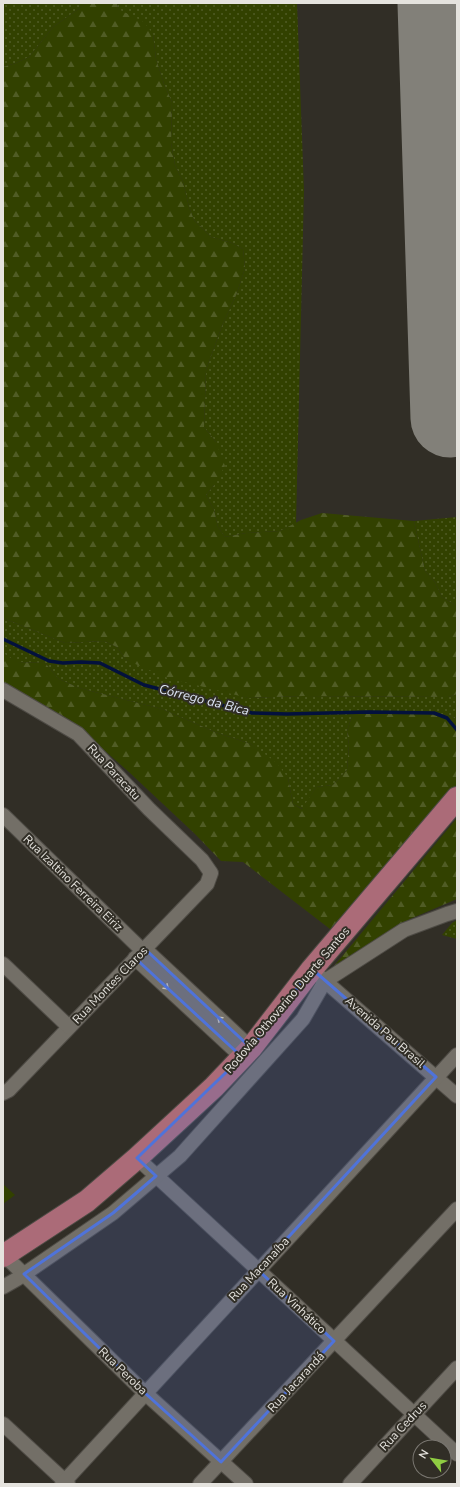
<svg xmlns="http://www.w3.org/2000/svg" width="460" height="1487" viewBox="0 0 460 1487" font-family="'Nunito Sans',sans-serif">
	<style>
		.grass { fill: url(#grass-dots) }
		.forest { fill: url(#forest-firs) }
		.garden { fill: #324100 }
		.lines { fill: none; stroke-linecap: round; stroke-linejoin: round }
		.stream { stroke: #03113d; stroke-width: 3.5 }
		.runway { stroke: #828079; stroke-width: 79 }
		.minor-casing { stroke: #4e4b45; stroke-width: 16 }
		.primary-casing { stroke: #4e4b45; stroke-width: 24 }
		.minor { stroke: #736f67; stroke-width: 14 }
		.primary { stroke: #ab6b78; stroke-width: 22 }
		.oneway { stroke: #c3c0ba }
		.marked { fill: #4f73da; fill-opacity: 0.2; stroke: #4f73da; stroke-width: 3; stroke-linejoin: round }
		.labels { text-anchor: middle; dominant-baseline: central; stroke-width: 4; stroke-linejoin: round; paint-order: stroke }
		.street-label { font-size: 12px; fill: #e5e3de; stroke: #312e26 }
		.water-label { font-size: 13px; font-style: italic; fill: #dce4f4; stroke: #312e26 }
	</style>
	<defs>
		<pattern id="grass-dots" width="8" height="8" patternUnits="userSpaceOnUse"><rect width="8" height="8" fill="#324100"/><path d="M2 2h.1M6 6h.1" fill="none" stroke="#505c25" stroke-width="1.8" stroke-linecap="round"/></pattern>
		<pattern id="forest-firs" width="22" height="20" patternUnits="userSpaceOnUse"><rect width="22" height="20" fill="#324100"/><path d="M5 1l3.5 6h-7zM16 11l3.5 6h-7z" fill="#505c25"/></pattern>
	</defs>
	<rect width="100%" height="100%" fill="#312e26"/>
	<g class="grass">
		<polygon points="3,3 87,3 53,27 29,57 16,63 3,67"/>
		<polygon points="117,3 297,3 304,191 296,523 280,531 246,533 225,537 218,527 214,510 206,495 214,485 216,442 204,427 206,370 222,326 237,293 245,268 243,249 232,243 211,237 194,220 189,207 183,182 175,165 171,143 172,102 164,84 156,59 153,34 118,9"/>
		<polygon points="457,517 457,606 442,597 435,582 425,571 414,521"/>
		<polygon points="3,618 65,643 104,641 117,647 126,660 248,698 303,696 448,697 457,694 457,720 450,715 354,710 347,731 349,745 347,770 333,785 316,787 303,809 293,804 288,778 251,744 215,732 162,709 79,688 59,679 45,663 16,662 3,653"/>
		<polygon points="457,920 457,939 442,935 452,923"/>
	</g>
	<g class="forest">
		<polygon points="87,3 117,3 118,9 144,22 153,34 156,59 164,84 172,102 171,143 175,165 183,182 189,207 194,220 211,237 232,243 243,249 245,268 237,293 222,326 206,370 204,427 216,442 225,466 214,485 206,495 214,510 218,527 225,537 246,533 280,531 301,520 322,513 414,521 425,571 435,582 442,597 457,606 457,694 448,697 303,696 248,698 168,678 126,660 117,647 104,641 65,643 3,618 3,67 16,63 29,57 53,27"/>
		<polygon points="3,653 17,662 45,663 59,679 79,688 162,709 215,732 251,744 277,763 288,778 293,804 302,809 316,787 333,785 347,770 349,745 347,731 354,710 450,715 457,720 457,784 330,929 243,862 221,861 195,834 130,773 70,720 15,689 3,686"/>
		<polygon points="457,818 457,899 410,919 334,966"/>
	</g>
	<polygon class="garden" points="3,1184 15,1195 3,1204"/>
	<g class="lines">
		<polyline class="stream" points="3,639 49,661 63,663 81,662 100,663 144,685 252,713 287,714 369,712 434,713 447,718 457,730"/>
		<polyline class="runway" points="437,3 450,418"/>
		<defs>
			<g id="minor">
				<polyline points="3,690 78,734 149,809 202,860 211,873 207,884 9,1090 3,1093"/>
				<polyline points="3,815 143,951"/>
				<polyline points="145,949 251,1048"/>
				<polyline points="135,958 242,1057"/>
				<polyline points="3,964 69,1027"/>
				<polyline points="318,975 457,1096"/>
				<polyline points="137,1158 457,1454"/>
				<polyline points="4,1255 145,1393 246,1484"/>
				<polyline points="3,1287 17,1279 113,1213 180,1156 303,1019 325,981 404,930 447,914 457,911"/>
				<polyline points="3,1424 68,1484"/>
				<polyline points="62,1484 457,1055"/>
				<polyline points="200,1484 457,1209"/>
				<polyline points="350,1484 457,1368"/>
			</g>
			<polyline id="primary" points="3,1256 87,1201 137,1158 214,1087 251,1048 312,969 457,798"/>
		</defs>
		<use href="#minor" class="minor-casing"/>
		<use href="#primary" class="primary-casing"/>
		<use href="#minor" class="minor"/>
		<use href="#primary" class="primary"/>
	</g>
	<defs><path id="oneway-shaft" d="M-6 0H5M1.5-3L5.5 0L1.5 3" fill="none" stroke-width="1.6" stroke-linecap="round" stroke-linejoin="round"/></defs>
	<g class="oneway">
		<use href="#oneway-shaft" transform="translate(164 985) rotate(43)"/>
		<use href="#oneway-shaft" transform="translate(222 1021) rotate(-137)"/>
	</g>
	<path class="marked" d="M145,949L251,1048L312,969L436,1077L258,1270L334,1341L221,1462L145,1393L24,1274L113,1213L156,1176L137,1158L242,1057L135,958Z"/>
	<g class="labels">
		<g class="street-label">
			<text transform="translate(114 772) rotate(47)">Rua Paracatu</text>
			<text transform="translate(73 883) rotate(44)">Rua Izaltino Ferreira Eiriz</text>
			<text transform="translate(110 985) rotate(-46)">Rua Montes Claros</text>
			<text transform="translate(287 1000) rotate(-50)">Rodovia Othovarino Duarte Santos</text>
			<text transform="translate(385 1032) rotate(41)">Avenida Pau Brasil</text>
			<text transform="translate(259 1269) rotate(-47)">Rua Macanaíba</text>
			<text transform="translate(297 1306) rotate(43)">Rua Vinhático</text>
			<text transform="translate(123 1371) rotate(44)">Rua Peroba</text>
			<text transform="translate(296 1382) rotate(-47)">Rua Jacarandá</text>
			<text transform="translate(403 1426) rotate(-47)">Rua Cedrus</text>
		</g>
		<g class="water-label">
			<text transform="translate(204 700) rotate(14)">Córrego da Bica</text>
		</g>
	</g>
	<rect width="460" height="1487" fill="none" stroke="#e5e3de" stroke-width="8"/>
	<g transform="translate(432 1459) rotate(301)"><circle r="19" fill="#312e26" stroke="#797670"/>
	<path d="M0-3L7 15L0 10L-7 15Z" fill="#8fcd42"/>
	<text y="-6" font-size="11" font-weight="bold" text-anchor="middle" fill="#e5e3de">N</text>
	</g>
</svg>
